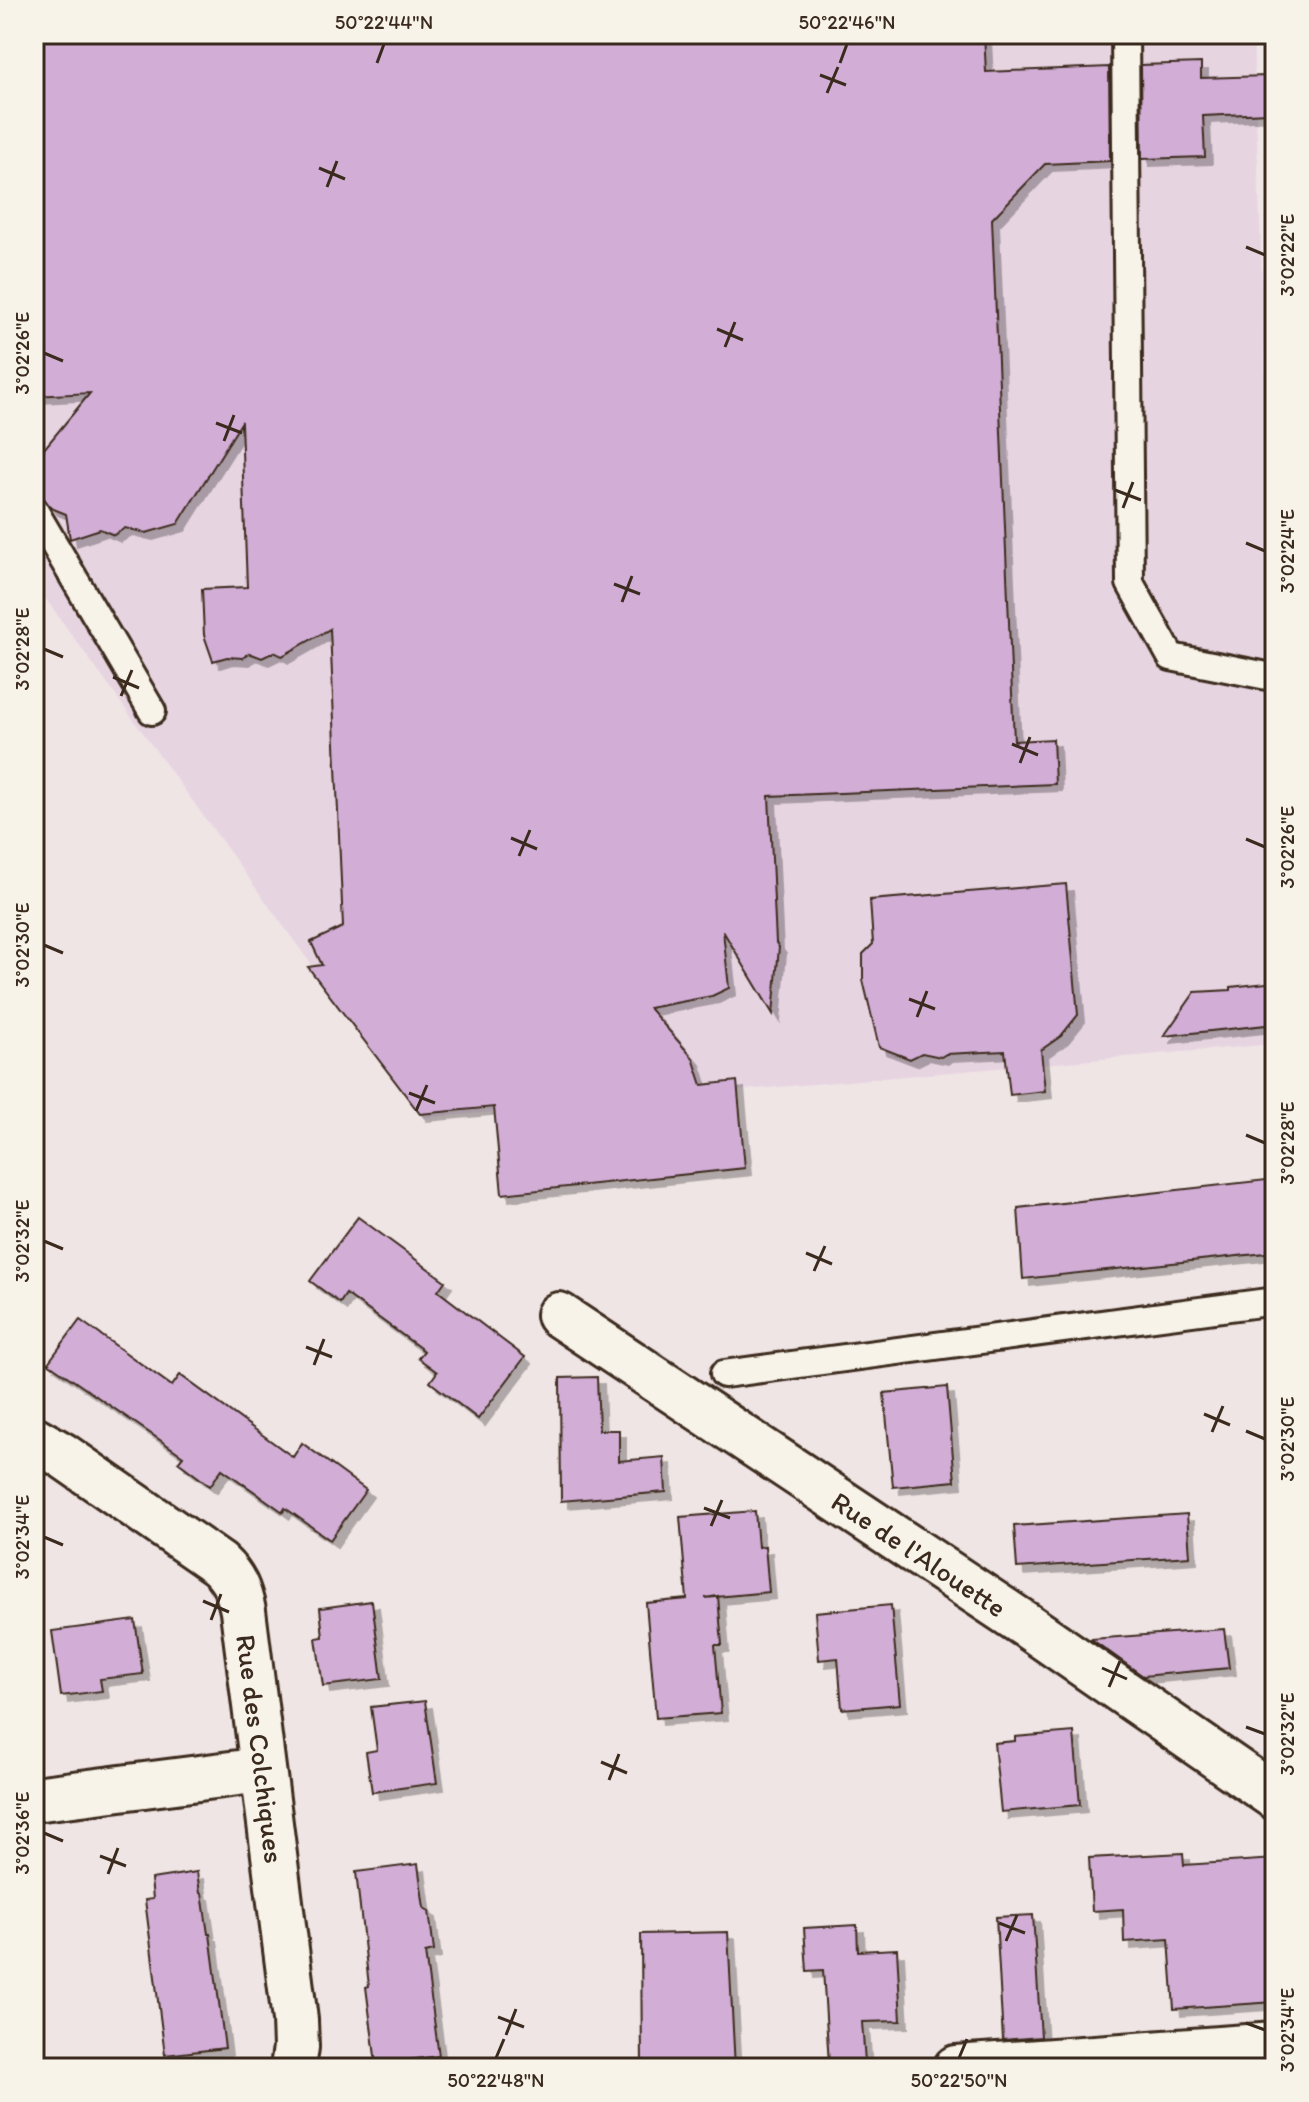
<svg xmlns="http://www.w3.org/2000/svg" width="1309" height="2102" viewBox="0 0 1309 2102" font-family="Itim,sans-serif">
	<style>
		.built { fill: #e7d4e1 }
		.building { fill: #d2aed7; stroke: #3b2a1e; stroke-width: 2; filter: url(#shadow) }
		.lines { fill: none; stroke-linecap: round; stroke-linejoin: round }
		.service-casing { stroke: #3b2a1e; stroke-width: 32 }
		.minor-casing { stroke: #3b2a1e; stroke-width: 50 }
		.service { stroke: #f7f3e8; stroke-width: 26 }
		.minor { stroke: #f7f3e8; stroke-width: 44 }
		.ticks { fill: none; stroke: #3b2a1e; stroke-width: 3 }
		.labels { text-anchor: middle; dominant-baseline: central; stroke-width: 7; stroke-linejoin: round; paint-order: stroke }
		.street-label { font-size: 28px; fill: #3b2a1e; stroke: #f7f3e8 }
		.neatline { fill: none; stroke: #3b2a1e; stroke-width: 3 }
		.ticks-label { font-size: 20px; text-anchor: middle; fill: #3b2a1e }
	</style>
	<defs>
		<filter id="shadow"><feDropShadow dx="7" dy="7" stdDeviation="0" flood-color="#0004"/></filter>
	</defs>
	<rect width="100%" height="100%" fill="#f0e5e5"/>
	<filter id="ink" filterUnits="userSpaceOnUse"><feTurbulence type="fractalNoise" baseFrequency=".0125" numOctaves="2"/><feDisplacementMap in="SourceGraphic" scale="16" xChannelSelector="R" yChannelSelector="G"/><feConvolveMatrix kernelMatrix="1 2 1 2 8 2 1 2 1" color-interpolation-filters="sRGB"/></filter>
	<g filter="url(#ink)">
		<polygon class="built" points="34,34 1253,34 1275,621 1275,1044 423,1118 34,583"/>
		<g class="building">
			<polygon points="34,34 984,34 986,72 1109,67 1110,161 1045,164 992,219 1014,741 1053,739 1055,784 769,796 776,943 779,947 773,1014 723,931 729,988 712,996 649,1008 693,1058 702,1085 737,1081 745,1168 502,1194 494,1107 420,1114 308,967 322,965 311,942 343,927 330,629 282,656 274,652 262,658 249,653 243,658 227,657 213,661 204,635 202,589 247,587 241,423 178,524 146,533 125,528 114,535 100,529 70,539 66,514 51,508 43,497 35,494 37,472 34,468 34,461 90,393 34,396"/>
			<polygon points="1201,63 1201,78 1267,76 1268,113 1203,116 1205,157 1142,159 1141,65"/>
			<polygon points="1066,884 1078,1015 1061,1036 1041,1050 1045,1091 1010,1095 1005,1051 946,1054 941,1057 922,1053 910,1059 879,1047 863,980 863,954 873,944 870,900"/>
			<polygon points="1275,982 1275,1024 1164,1036 1195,992 1231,990 1231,987"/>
			<polygon points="1275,1179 1275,1252 1023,1279 1018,1208"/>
			<polygon points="358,1217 445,1281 438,1291 525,1357 478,1419 430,1382 437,1372 418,1358 424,1351 346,1294 340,1303 310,1281"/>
			<polygon points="80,1320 172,1386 180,1375 293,1457 302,1443 366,1490 330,1540 285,1508 283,1512 222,1469 210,1486 178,1462 183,1456 48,1363"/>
			<polygon points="597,1377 599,1430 619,1430 619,1461 664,1457 666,1492 561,1501 560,1378"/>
			<polygon points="947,1387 955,1481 893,1487 884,1393"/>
			<polygon points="755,1511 758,1547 765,1546 769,1592 705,1598 718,1596 722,1645 715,1645 721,1713 656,1718 646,1603 687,1599 680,1517"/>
			<polygon points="1187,1514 1190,1556 1017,1568 1014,1526"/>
			<polygon points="372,1601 382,1679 323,1686 316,1638 323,1637 320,1608"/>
			<polygon points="891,1605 900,1704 842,1709 838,1658 819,1660 815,1612"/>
			<polygon points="135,1620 143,1674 100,1679 102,1691 61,1696 52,1631"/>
			<polygon points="1224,1629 1229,1668 1143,1676 1091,1639"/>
			<polygon points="425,1701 437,1783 372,1792 366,1752 377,1750 371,1707"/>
			<polygon points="1074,1732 1080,1805 1001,1812 994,1743 1015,1741 1015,1737"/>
			<polygon points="1183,1853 1184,1865 1275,1859 1275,2002 1174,2009 1169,1939 1124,1942 1123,1909 1092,1911 1089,1858"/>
			<polygon points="418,1864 424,1908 429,1911 434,1951 425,1953 439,2056 376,2064 366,1987 369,1986 356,1872"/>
			<polygon points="197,1872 200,1893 202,1893 208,1934 210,1934 225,2048 165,2055 145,1900 153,1899 151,1879"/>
			<polygon points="1033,1915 1041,2037 1003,2040 996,1917"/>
			<polygon points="857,1925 858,1951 897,1949 901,2021 862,2022 865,2062 829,2064 823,1970 807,1971 804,1928"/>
			<polygon points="728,1932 735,2068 642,2068 641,1934"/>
		</g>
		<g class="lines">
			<defs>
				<g id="service">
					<polyline points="1125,34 1130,583 1171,657 1267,676 1275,676"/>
					<polyline points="34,510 152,711"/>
					<polyline points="724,1374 1275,1301"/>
				</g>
				<g id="minor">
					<path id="s1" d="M559,1315L1029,1627L1275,1797"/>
					<path id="s2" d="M34,1439L62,1455L219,1564C234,1578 239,1591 243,1611L295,2020L296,2047L293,2068"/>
					<polyline points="34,1799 262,1770"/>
					<polyline points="956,2068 1275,2045"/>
				</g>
			</defs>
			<use href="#service" class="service-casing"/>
			<use href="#minor" class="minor-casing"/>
			<use href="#service" class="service"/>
			<use href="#minor" class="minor"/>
		</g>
	</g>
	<path class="ticks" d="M377,63L384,44M840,63L847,44M820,75L846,85M827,93L838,67M319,168L345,179M327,187L337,161M1246,247L1265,255M717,329L743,340M725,347L735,322M44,353L63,361M216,423L242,433M224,441L234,415M1115,490L1141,500M1123,508L1133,482M1246,543L1265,551M614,584L640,594M622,602L632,576M44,649L63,657M113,677L139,688M121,696L132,670M1012,744L1038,755M1020,763L1030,737M511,838L537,849M1246,839L1265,847M519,856L530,830M44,945L63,953M909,999L935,1009M917,1017L927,991M409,1093L435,1103M416,1111L427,1085M1246,1135L1265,1143M44,1241L63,1249M806,1253L832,1264M814,1271L825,1246M306,1347L332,1357M314,1365L324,1339M1204,1414L1230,1425M1246,1431L1265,1439M1212,1432L1223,1406M704,1508L730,1518M711,1526L722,1500M44,1537L63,1545M203,1601L229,1612M211,1620L221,1594M1102,1668L1127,1679M1109,1687L1120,1661M1246,1727L1265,1734M601,1762L627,1773M609,1780L619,1754M44,1833L63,1841M100,1856L126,1866M108,1874L118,1848M999,1923L1025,1933M1006,1941L1017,1915M498,2017L524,2027M1246,2023L1265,2030M506,2035L516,2009M496,2058L504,2039M959,2058L967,2039"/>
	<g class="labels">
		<g class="street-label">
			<text stroke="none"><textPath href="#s1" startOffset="432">Rue de l'Alouette</textPath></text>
			<text stroke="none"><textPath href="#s2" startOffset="416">Rue des Colchiques</textPath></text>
		</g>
	</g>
	<rect width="1309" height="2102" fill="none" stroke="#f7f3e8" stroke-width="88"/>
	<rect x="44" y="44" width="1221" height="2014" class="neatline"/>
	<g class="ticks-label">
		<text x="384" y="29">50°22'44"N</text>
		<text x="847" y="29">50°22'46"N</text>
		<text transform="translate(1287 255) rotate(-90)" y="7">3°02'22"E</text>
		<text transform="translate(22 353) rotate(-90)" y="7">3°02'26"E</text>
		<text transform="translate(1287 551) rotate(-90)" y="7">3°02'24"E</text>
		<text transform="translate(22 649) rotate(-90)" y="7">3°02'28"E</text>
		<text transform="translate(1287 847) rotate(-90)" y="7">3°02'26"E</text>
		<text transform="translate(22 945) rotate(-90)" y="7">3°02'30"E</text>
		<text transform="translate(1287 1143) rotate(-90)" y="7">3°02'28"E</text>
		<text transform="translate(22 1241) rotate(-90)" y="7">3°02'32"E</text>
		<text transform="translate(1287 1439) rotate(-90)" y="7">3°02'30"E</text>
		<text transform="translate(22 1537) rotate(-90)" y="7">3°02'34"E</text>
		<text transform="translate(1287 1734) rotate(-90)" y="7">3°02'32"E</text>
		<text transform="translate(22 1833) rotate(-90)" y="7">3°02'36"E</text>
		<text transform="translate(1287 2030) rotate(-90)" y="7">3°02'34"E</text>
		<text x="496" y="2087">50°22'48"N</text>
		<text x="959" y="2087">50°22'50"N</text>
	</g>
</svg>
